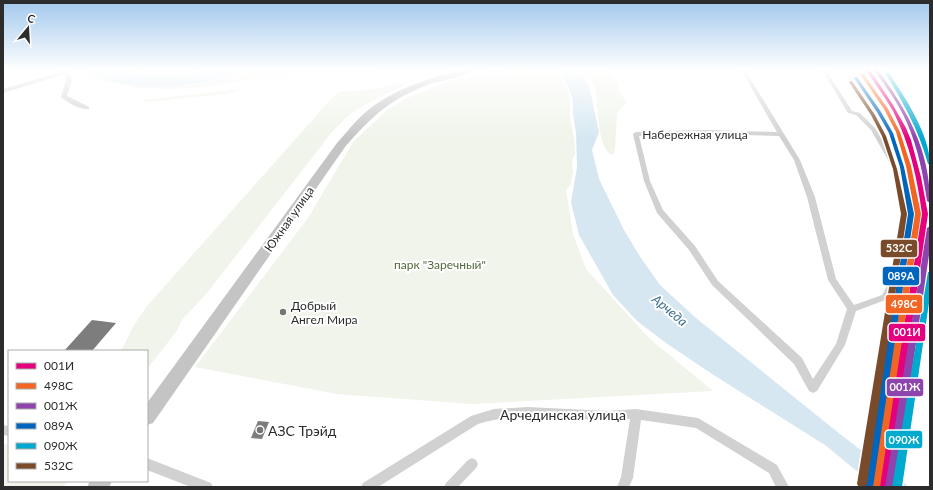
<svg xmlns="http://www.w3.org/2000/svg" width="933" height="490" viewBox="0 0 933 490" font-family="Lato,sans-serif">
	<style>
		.green { fill: #f0f4ea }
		.water { fill: #d6e7f1 }
		.building { fill: #7d7d7d }
		.lines { fill: none; stroke-linecap: round; stroke-linejoin: round }
		.minor { fill: #d1d1d1; fill-rule: evenodd }
		.primary { fill: #c4c4c4; fill-rule: evenodd }
		.rail-1-casing { stroke: #fff; stroke-width: 3 }
		.rail-2-casing { stroke: #fff; stroke-width: 3 }
		.rail-3-casing { stroke: #fff; stroke-width: 3 }
		.rail-4-casing { stroke: #fff; stroke-width: 3 }
		.rail-5-casing { stroke: #fff; stroke-width: 3 }
		.rail-6-casing { stroke: #fff; stroke-width: 3 }
		.rail-1 { fill: #e5007d; fill-rule: evenodd }
		.rail-2 { fill: #f26522; fill-rule: evenodd }
		.rail-3 { fill: #8e44ad; fill-rule: evenodd }
		.rail-4 { fill: #0065bd; fill-rule: evenodd }
		.rail-5 { fill: #00a9ce; fill-rule: evenodd }
		.rail-6 { fill: #7a4b2a; fill-rule: evenodd }
		.poi-dot { fill: #767676; stroke: #fff; stroke-width: 1.5 }
		.labels { text-anchor: middle; dominant-baseline: central; stroke-width: 4; stroke-linejoin: round; paint-order: stroke }
		.street-label { font-size: 12px; fill: #2c2c2c; stroke: #fff }
		.park-label { font-size: 12px; fill: #506839; stroke: #fff }
		.poi-label { font-size: 12px; fill: #2c2c2c; stroke: #fff; text-anchor: start }
		.water-label { font-size: 13px; font-style: italic; fill: #3a6f8f; stroke: #fff }
		.near-street-label { font-size: 14px; fill: #2c2c2c; stroke: #fff }
		.near-poi-label { font-size: 14px; fill: #2c2c2c; stroke: #fff; text-anchor: start }
		.line-badge { stroke: #fff; stroke-width: 1.5 }
		.badge-label { font-size: 11px; text-anchor: middle; font-weight: bold; fill: #fff }
	</style>
	<rect width="100%" height="100%" fill="#fff"/>
	<g class="green">
		<path d="M76,70L93,72L89,74C95,73 98,76 104,78C118,83 133,85 148,86C184,89 220,81 253,70L252,72L258,70H378L371,72L260,78L204,87L174,89L137,88L83,76L88,74L81,75Z"/>
		<path d="M116,70H134L162,74L196,72L201,70H223C191,79 149,78 116,70Z"/>
		<polygon points="488,70 560,71 570,96 570,118 574,139 575,154 572,160 573,173 570,186 566,190 573,234 586,269 650,339 713,391 472,404 337,394 195,367 308,218 353,142 387,110 407,98 443,83"/>
		<path d="M584,70H606L615,79L618,84V90L627,102L617,113L615,149L613,155C596,151 599,103 595,89C593,83 587,76 584,70Z"/>
		<polygon points="845,76 865,78 872,89 851,87"/>
		<polygon points="400,83 407,84 379,97 350,114 332,132 207,293 182,320 176,332 147,369 147,351 121,351 134,325 147,306 331,99 339,92 374,89"/>
		<polygon points="238,89 239,90 228,94 146,102 144,100"/>
		<polygon points="3,444 9,445 9,481 68,481 63,487 3,487"/>
	</g>
	<g class="water">
		<path d="M86,70H116L136,75L168,77L223,70H253C210,83 165,92 120,83C108,81 96,75 86,70Z"/>
		<polygon points="561,70 579,70 589,85 599,132 592,150 599,179 624,230 641,258 660,285 696,318 840,434 909,487 876,487 825,445 712,374 666,343 637,321 613,295 579,235 571,202 577,167 576,132 573,114 573,100"/>
	</g>
	<g class="building">
		<polygon points="92,320 116,323 92,351 64,351"/>
		<polygon points="258,421 269,422 262,439 251,438"/>
	</g>
	<g class="lines">
		<g class="minor">
			<path d="M64,70H68L72,80L67,96L89,107V109C80,110 68,103 61,97L66,80L65,74L3,93V89L64,71Z"/>
			<polygon points="150,70 187,70 185,71 152,71"/>
			<path d="M741,70H745L800,160L815,197L836,279L854,305L882,295L896,270L905,232L907,200L903,186L871,130L856,115L848,113L822,70H826L852,111L860,113L875,128L909,186L915,200L913,232L904,270L888,299L856,311L845,345L817,391L813,393L809,391L794,364L712,285L689,250L657,213L644,181L633,134L636,132L704,130L777,132ZM704,134L779,136L794,160L807,197L828,280L847,309L836,344L813,379L802,358L718,281L695,246L663,210L650,181L639,136Z"/>
			<path d="M528,407L608,411L636,409L698,418L777,465L789,487H776L769,473L696,428L641,420L633,478L629,487H617L621,477L630,419C580,423 526,409 478,424L378,487H361L363,483L471,416L494,409Z"/>
			<polygon points="3,425 9,426 9,436 3,435"/>
			<polygon points="147,458 211,483 213,487 191,487 147,470"/>
			<polygon points="472,458 476,460 478,464 476,468 458,487 444,487 446,483 468,460"/>
		</g>
		<g class="primary">
			<path d="M461,70H474C468,76 440,81 430,84C390,99 372,116 345,147L153,423L147,425V403L337,143C347,132 356,120 367,111C394,89 427,79 461,70Z"/>
			<polygon points="90,481 112,481 109,487 87,487"/>
		</g>
		<defs>
			<path id="rail-1" d="M866,70H870L893,105L906,128L911,140L921,177L928,214L888,487H878L922,214C917,178 910,144 893,111C885,97 875,84 866,70Z"/>
			<polygon id="rail-2" points="861,73 863,73 888,109 900,132 911,166 921,214 880,487 872,487 871,486 915,214 906,166 896,132 884,109 860,74"/>
			<g id="rail-3">
				<path d="M874,70H878C908,112 930,150 930,203L927,201C923,174 918,148 907,123C899,104 886,87 874,70Z"/>
				<polygon points="930,226 930,248 895,487 885,487 927,228"/>
			</g>
			<polygon id="rail-4" points="855,77 857,77 881,112 893,133 904,167 914,214 873,487 865,487 864,485 908,214 900,167 889,133 877,112 854,78"/>
			<g id="rail-5">
				<path d="M883,70H887C904,96 930,134 930,165L928,164C919,130 902,100 883,70Z"/>
				<polygon points="928,272 930,272 930,296 902,487 892,487"/>
			</g>
			<polygon id="rail-6" points="850,81 852,81 875,115 886,136 897,169 907,214 867,484 865,487 859,487 857,484 901,214 893,169 882,136 871,115 849,82"/>
		</defs>
		<use href="#rail-1" class="rail-1-casing"/>
		<use href="#rail-2" class="rail-2-casing"/>
		<use href="#rail-3" class="rail-3-casing"/>
		<use href="#rail-4" class="rail-4-casing"/>
		<use href="#rail-5" class="rail-5-casing"/>
		<use href="#rail-6" class="rail-6-casing"/>
		<use href="#rail-1" class="rail-1"/>
		<use href="#rail-2" class="rail-2"/>
		<use href="#rail-3" class="rail-3"/>
		<use href="#rail-4" class="rail-4"/>
		<use href="#rail-5" class="rail-5"/>
		<use href="#rail-6" class="rail-6"/>
	</g>
	<linearGradient id="sky" x2="0" y2="1"><stop stop-color="#a1c8ec"/><stop offset="0.5" stop-color="#fff"/><stop offset="1" stop-color="#fff" stop-opacity="0"/></linearGradient>
	<rect width="933" height="139" fill="url(#sky)"/>
	<g class="poi-dot">
		<circle cx="283" cy="312" r="4"/>
		<circle cx="260" cy="430" r="4"/>
	</g>
	<g class="labels">
		<g class="street-label">
			<text x="695" y="134">Набережная улица</text>
			<text transform="translate(289 219) rotate(-55)">Южная улица</text>
		</g>
		<g class="park-label">
			<text x="440" y="264">парк "Заречный"</text>
		</g>
		<g class="poi-label">
			<text x="291" y="305">Добрый<tspan x="291" dy="14">Ангел Мира</tspan></text>
		</g>
		<g class="water-label">
			<text transform="translate(670 310) rotate(40)">Арчеда</text>
		</g>
		<g class="near-street-label">
			<text x="563" y="414">Арчединская улица</text>
		</g>
		<g class="near-poi-label">
			<text x="268" y="430">АЗС Трэйд</text>
		</g>
	</g>
	<g class="line-badge">
		<rect x="880" y="239" width="38" height="19" rx="4" fill="#7a4b2a"/>
		<rect x="882" y="266" width="38" height="20" rx="4" fill="#0065bd"/>
		<rect x="885" y="294" width="38" height="20" rx="4" fill="#f26522"/>
		<rect x="888" y="323" width="38" height="19" rx="4" fill="#e5007d"/>
		<rect x="886" y="378" width="38" height="19" rx="4" fill="#8e44ad"/>
		<rect x="885" y="430" width="38" height="19" rx="4" fill="#00a9ce"/>
	</g>
	<g class="badge-label">
		<text x="899" y="252">532С</text>
		<text x="901" y="280">089А</text>
		<text x="904" y="308">498С</text>
		<text x="907" y="336">001И</text>
		<text x="905" y="391">001Ж</text>
		<text x="904" y="444">090Ж</text>
	</g>
	<rect width="933" height="490" fill="none" stroke="#2c2c2c" stroke-width="8"/>
	<rect x="8" y="350" width="140" height="132" fill="#ffffff" stroke="#ababab"/>
	<rect x="16" y="363" width="20" height="6" fill="#e5007d" stroke="#ababab"/>
	<text x="44" y="370" font-size="12" fill="#2c2c2c">001И</text>
	<rect x="16" y="383" width="20" height="6" fill="#f26522" stroke="#ababab"/>
	<text x="44" y="390" font-size="12" fill="#2c2c2c">498С</text>
	<rect x="16" y="403" width="20" height="6" fill="#8e44ad" stroke="#ababab"/>
	<text x="44" y="410" font-size="12" fill="#2c2c2c">001Ж</text>
	<rect x="16" y="423" width="20" height="6" fill="#0065bd" stroke="#ababab"/>
	<text x="44" y="430" font-size="12" fill="#2c2c2c">089А</text>
	<rect x="16" y="443" width="20" height="6" fill="#00a9ce" stroke="#ababab"/>
	<text x="44" y="450" font-size="12" fill="#2c2c2c">090Ж</text>
	<rect x="16" y="463" width="20" height="6" fill="#7a4b2a" stroke="#ababab"/>
	<text x="44" y="470" font-size="12" fill="#2c2c2c">532С</text>
	<g transform="translate(28 28) rotate(18)" stroke="#ffffff" stroke-width="3" paint-order="stroke">
	<path d="M0-3L7 15L0 10L-7 15Z" fill="#2c2c2c"/>
	<text y="-6" font-size="11" font-weight="bold" text-anchor="middle" fill="#2c2c2c">С</text>
	</g>
</svg>
